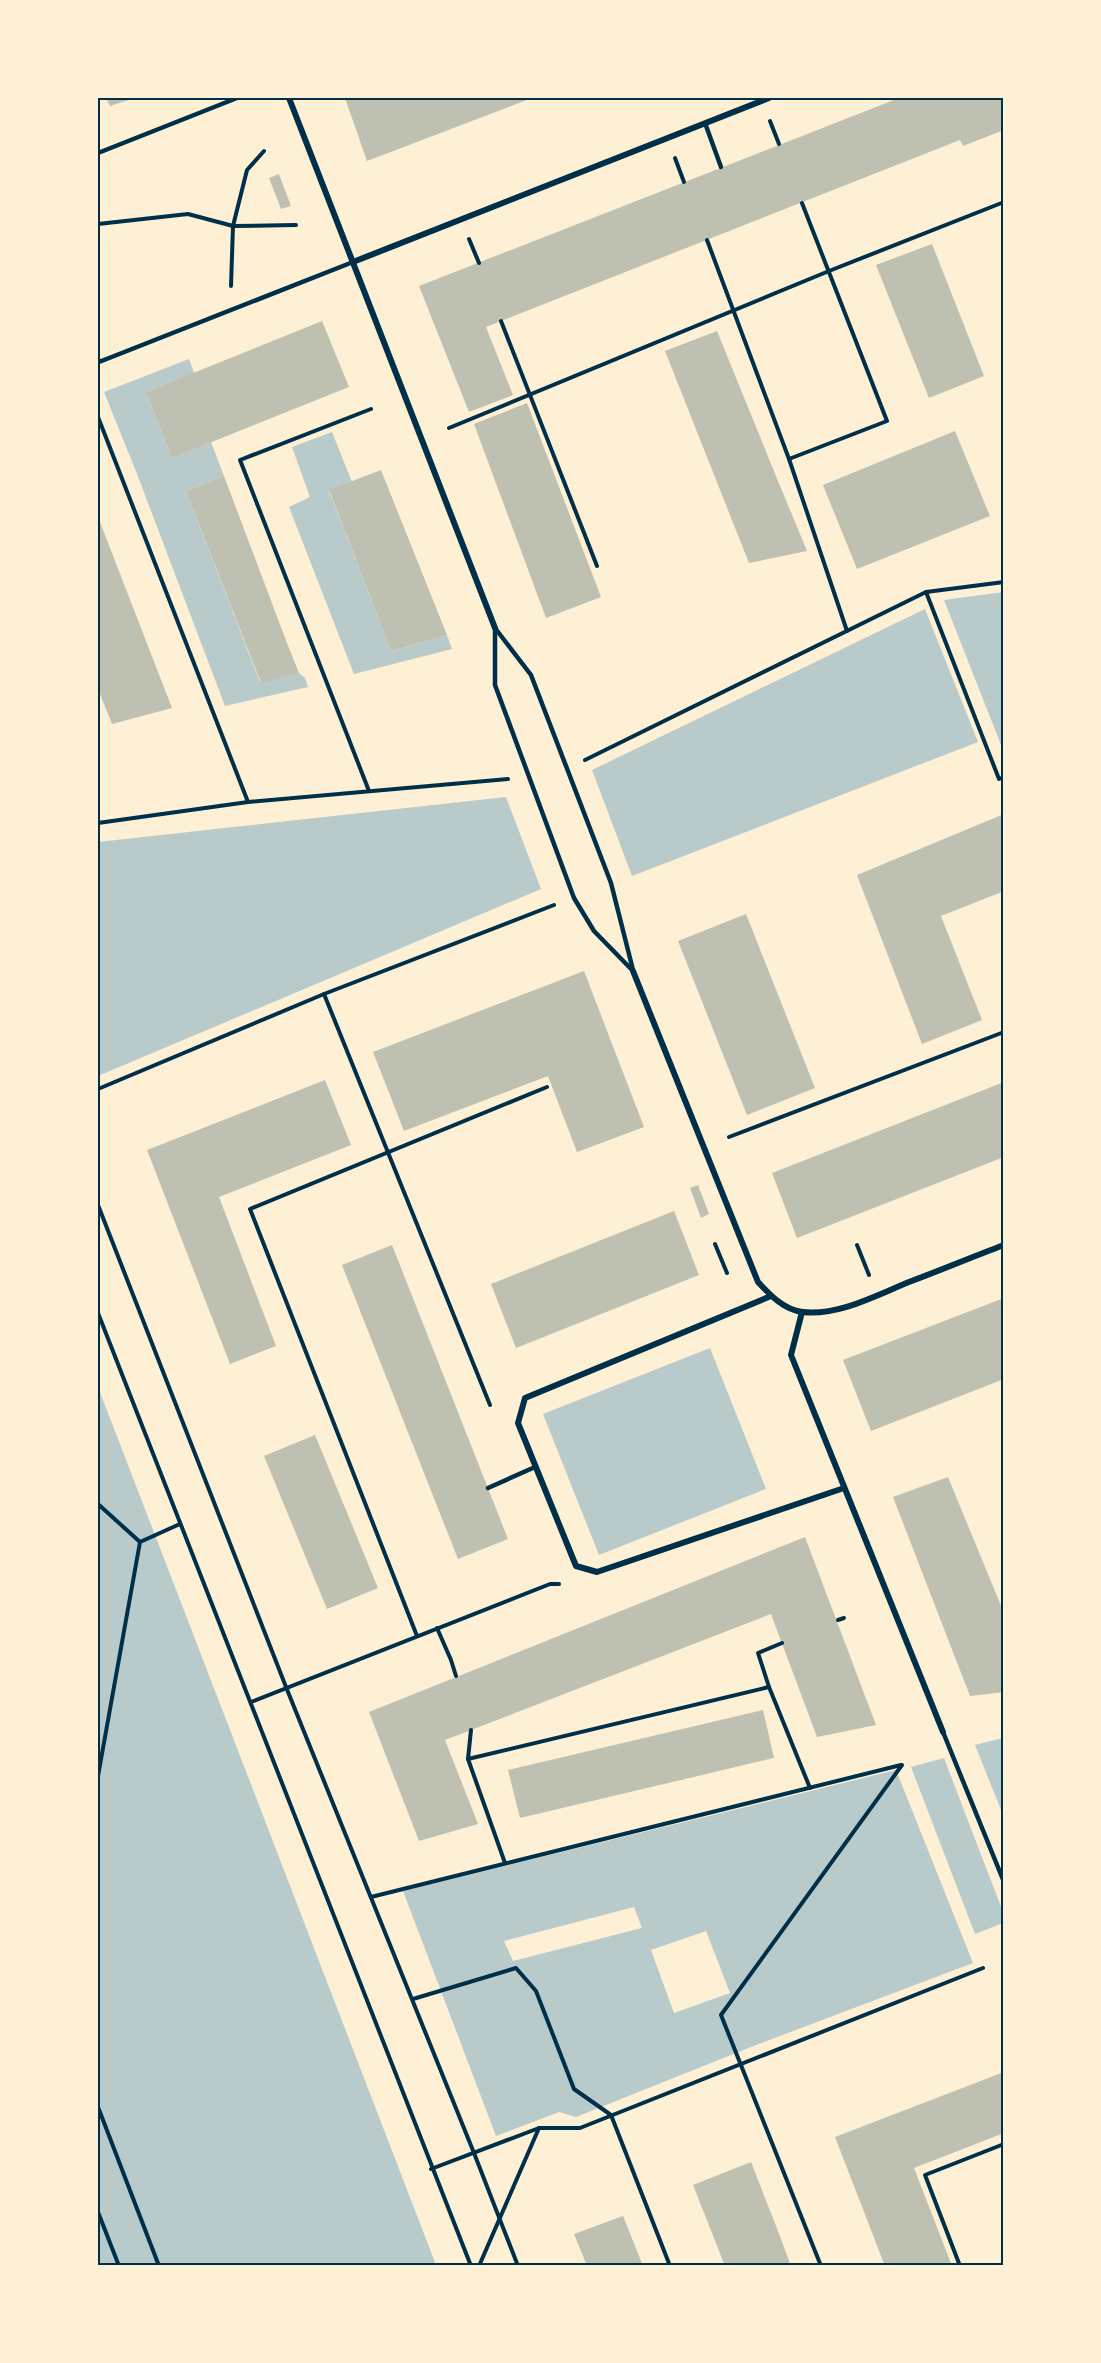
<svg xmlns="http://www.w3.org/2000/svg" width="1101" height="2363" viewBox="0 0 1101 2363" font-family="'Sofia Sans Condensed',sans-serif">
	<style>
		.green { fill: #b9caca; fill-rule: evenodd }
		.building { fill: #bec0b2 }
		.lines { fill: none; stroke-linecap: round; stroke-linejoin: round }
		.path { stroke: #003049; stroke-width: 4 }
		.service { stroke: #003049; stroke-width: 4.5 }
		.minor { stroke: #003049; stroke-width: 6 }
		.neatline { fill: none; stroke: #003049; stroke-width: 2 }
	</style>
	<rect width="100%" height="100%" fill="#fdf0d5"/>
	<g class="green">
		<polygon points="189,359 194,373 146,392 172,458 211,442 224,476 186,491 260,682 299,673 305,678 308,687 225,706 137,474 104,392"/>
		<polygon points="332,432 352,482 329,491 391,651 447,635 452,649 354,674 289,507 310,497 292,447"/>
		<polygon points="1003,592 1004,592 1003,750 944,600"/>
		<polygon points="925,609 978,742 632,876 592,770"/>
		<polygon points="506,797 541,889 98,1076 98,842"/>
		<polygon points="710,1348 766,1489 599,1555 543,1414"/>
		<polygon points="98,1387 436,2265 98,2265"/>
		<polygon points="1003,1738 1004,1738 1003,1815 975,1745"/>
		<polygon points="944,1758 1003,1912 1003,1923 975,1934 911,1767"/>
		<path d="M896,1770L973,1963L751,2047L576,2117L559,2112L496,2136L403,1891ZM634,1907L642,1928L513,1961L504,1941ZM706,1931L730,1993L674,2013L651,1950Z"/>
	</g>
	<g class="building">
		<polygon points="106,98 135,98 110,106"/>
		<polygon points="345,98 532,98 367,161"/>
		<polygon points="899,98 1004,98 1004,130 963,146 960,140 486,327 513,395 469,412 419,286"/>
		<polygon points="279,174 291,206 281,209 269,178"/>
		<polygon points="932,244 984,376 929,398 876,265"/>
		<polygon points="322,321 349,387 172,458 146,392"/>
		<polygon points="717,331 778,481 807,551 749,563 665,351"/>
		<polygon points="527,403 601,597 546,618 474,424"/>
		<polygon points="955,431 990,516 857,569 823,485"/>
		<polygon points="381,470 447,635 391,651 329,490"/>
		<polygon points="224,476 287,643 299,673 261,683 186,491"/>
		<polygon points="98,517 172,708 112,724 98,689"/>
		<polygon points="1004,814 1004,891 941,916 982,1020 922,1044 857,875"/>
		<polygon points="746,914 815,1088 747,1115 678,941"/>
		<polygon points="584,971 644,1127 577,1152 548,1076 404,1131 373,1052"/>
		<polygon points="325,1080 351,1145 219,1197 276,1346 230,1364 147,1150"/>
		<polygon points="1004,1082 1004,1157 797,1238 772,1173"/>
		<polygon points="698,1185 709,1214 701,1218 690,1188"/>
		<polygon points="674,1211 699,1275 516,1348 491,1284"/>
		<polygon points="392,1245 508,1539 458,1559 342,1265"/>
		<polygon points="1004,1298 1004,1379 871,1431 843,1360"/>
		<polygon points="315,1435 378,1588 327,1609 264,1456"/>
		<polygon points="948,1477 1004,1613 1004,1692 970,1696 893,1497"/>
		<polygon points="805,1537 876,1725 817,1737 771,1614 445,1740 478,1824 419,1841 369,1712"/>
		<polygon points="763,1710 774,1758 520,1818 508,1770"/>
		<polygon points="1004,2072 1004,2133 914,2168 952,2266 885,2266 835,2137"/>
		<polygon points="751,2162 776,2226 791,2266 725,2266 693,2185"/>
		<polygon points="623,2216 643,2266 587,2266 574,2234"/>
	</g>
	<g class="lines">
		<g class="path">
			<polyline points="770,121 779,144"/>
			<polyline points="675,158 684,182"/>
			<polyline points="98,224 188,214 233,226 296,225"/>
			<polyline points="469,239 479,263"/>
			<polyline points="707,240 789,459 887,421 802,203"/>
			<polyline points="231,286 233,226 247,170 264,151"/>
			<polyline points="501,321 597,566"/>
			<polyline points="98,417 248,802"/>
			<polyline points="449,428 829,271 1004,202"/>
			<polyline points="789,459 847,631"/>
			<polyline points="926,592 999,779 1004,777"/>
			<polyline points="585,760 926,592 1004,582"/>
			<polyline points="369,791 240,460 371,409"/>
			<polyline points="98,823 248,802 508,779"/>
			<polyline points="324,994 490,1405"/>
			<polyline points="98,1089 324,994 554,905"/>
			<polyline points="729,1137 1004,1032"/>
			<polyline points="98,1205 286,1687 474,2153 518,2266"/>
			<polyline points="715,1244 727,1273"/>
			<polyline points="857,1245 869,1275"/>
			<polyline points="98,1313 471,2266"/>
			<polyline points="98,1504 140,1542 98,1776"/>
			<polyline points="140,1542 180,1524"/>
			<polyline points="838,1620 844,1618"/>
			<polyline points="437,1628 451,1660 456,1676"/>
			<polyline points="417,1636 250,1209 547,1087"/>
			<polyline points="782,1643 758,1653 769,1687 810,1788"/>
			<polyline points="251,1702 550,1584 559,1584"/>
			<polyline points="471,1730 468,1759 769,1687"/>
			<polyline points="468,1759 505,1863"/>
			<polyline points="371,1897 901,1765"/>
			<polyline points="413,1999 516,1968 536,1991 574,2089 611,2115 670,2266"/>
			<polyline points="98,2107 159,2266"/>
			<polyline points="431,2169 539,2128 580,2128 983,1968"/>
			<polyline points="98,2212 119,2266"/>
			<polyline points="479,2266 539,2128"/>
			<polyline points="821,2266 721,2015 902,1765"/>
			<polyline points="960,2266 925,2175 1004,2144"/>
		</g>
		<g class="service">
			<polyline points="705,123 721,167"/>
			<polyline points="98,153 237,98"/>
			<polyline points="98,359 99,362 353,262"/>
			<polyline points="495,628 495,685 574,898 594,931 633,971"/>
			<polyline points="495,628 531,675 611,883 633,970"/>
			<polyline points="488,1488 535,1467"/>
			<polyline points="943,1732 1004,1882"/>
		</g>
		<g class="minor">
			<polyline points="289,98 495,628"/>
			<polyline points="353,262 769,98"/>
			<path d="M633,971L758,1282C770,1295 784,1310 803,1312C838,1316 877,1295 909,1282C941,1270 972,1257 1004,1245"/>
			<polyline points="771,1296 525,1398 518,1423 576,1566 597,1572 844,1488"/>
			<polyline points="802,1312 791,1355 943,1732"/>
		</g>
	</g>
	<rect width="1101" height="2363" fill="none" stroke="#fdf0d5" stroke-width="198"/>
	<rect x="99" y="99" width="903" height="2165" class="neatline"/>
</svg>
